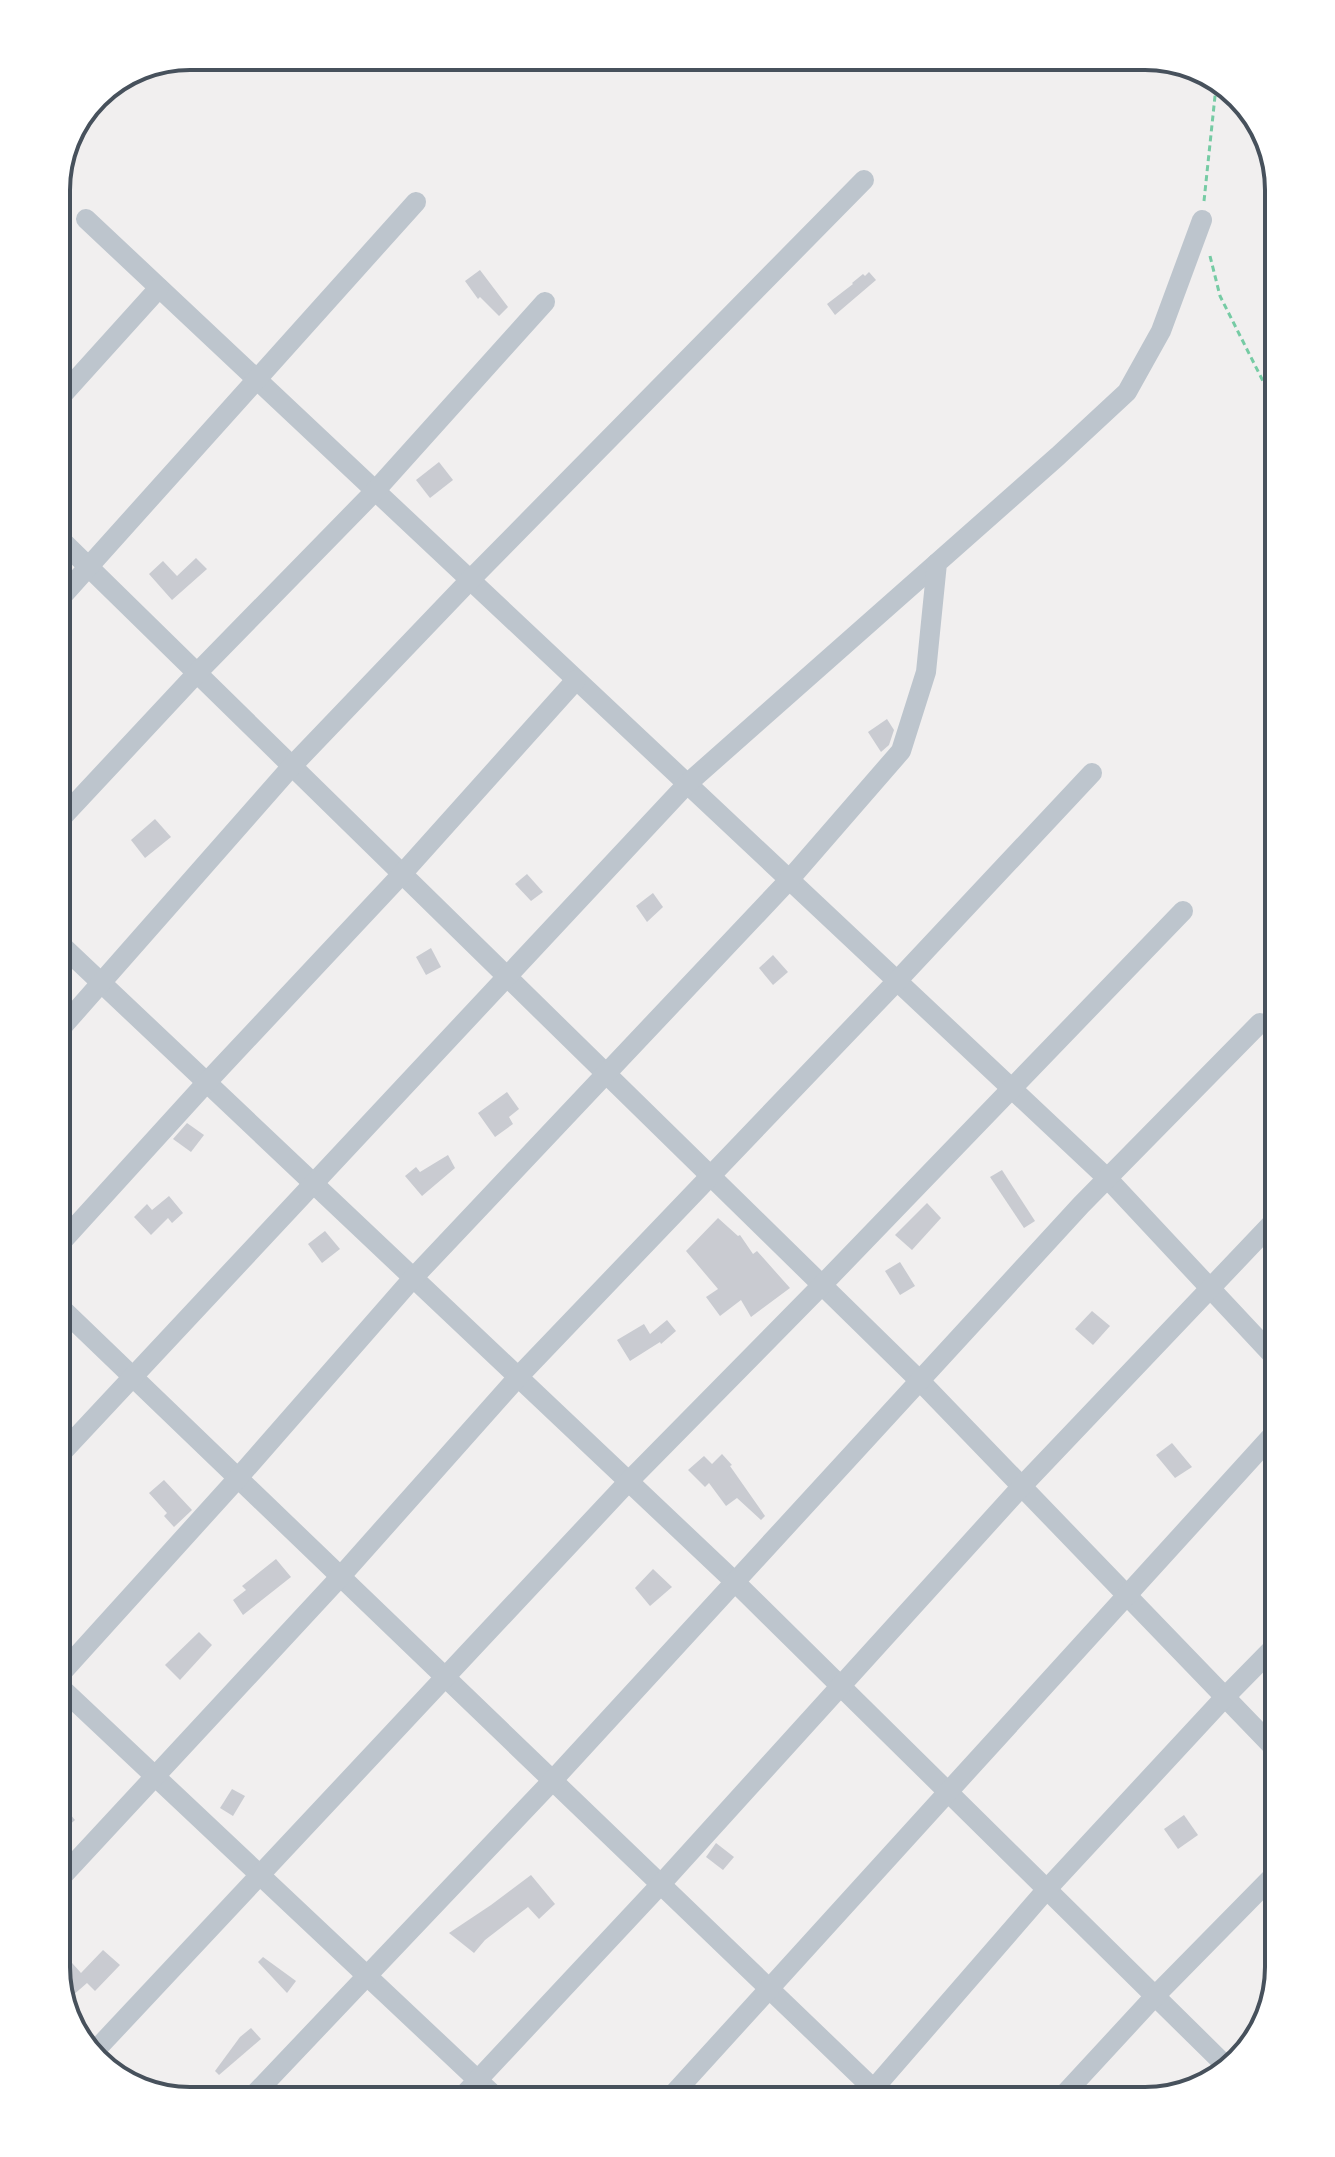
<svg xmlns="http://www.w3.org/2000/svg" width="1335" height="2157" viewBox="0 0 1335 2157" font-family="'Varela Round',sans-serif">
	<style>
		.building { fill: #c9cbd1 }
		.lines { fill: none; stroke-linecap: round; stroke-linejoin: round }
		.path { stroke: #76cba4; stroke-width: 3; stroke-dasharray: 6 4; stroke-linecap: butt }
		.minor { stroke: #bdc5cd; stroke-width: 20 }
		.rim { fill: none; stroke: #47515c; stroke-width: 4 }
	</style>
	<rect width="100%" height="100%" fill="#f1efef"/>
	<g class="building">
		<polygon points="480,270 508,307 499,316 480,297 478,299 465,281"/>
		<polygon points="869,272 876,280 835,315 827,304 853,284 852,283 863,274 865,276"/>
		<polygon points="439,462 453,480 430,498 416,480"/>
		<polygon points="196,558 207,569 172,600 149,574 163,561 177,576"/>
		<polygon points="887,719 894,730 889,745 881,752 868,732"/>
		<polygon points="155,819 171,837 145,858 131,840"/>
		<polygon points="527,874 543,892 531,901 515,884"/>
		<polygon points="653,893 663,907 647,922 636,906"/>
		<polygon points="431,948 441,967 426,975 416,957"/>
		<polygon points="773,955 788,972 773,985 759,968"/>
		<polygon points="507,1092 519,1109 509,1117 513,1124 495,1137 478,1113"/>
		<polygon points="187,1123 204,1135 191,1152 173,1139"/>
		<polygon points="448,1155 455,1168 422,1196 405,1176 416,1167 420,1172"/>
		<polygon points="1002,1170 1035,1221 1024,1228 990,1177"/>
		<polygon points="169,1196 183,1213 172,1223 168,1218 151,1235 134,1217 147,1204 152,1210"/>
		<polygon points="927,1203 941,1218 912,1250 895,1235"/>
		<polygon points="718,1218 738,1236 740,1235 753,1254 757,1251 790,1288 751,1317 741,1300 720,1316 706,1297 718,1289 686,1251"/>
		<polygon points="325,1231 340,1249 322,1263 308,1244"/>
		<polygon points="900,1262 915,1286 900,1295 885,1271"/>
		<polygon points="1092,1311 1110,1326 1093,1345 1075,1329"/>
		<polygon points="667,1320 676,1331 661,1344 660,1342 630,1361 617,1340 644,1324 650,1334"/>
		<polygon points="1172,1443 1192,1467 1175,1478 1156,1455"/>
		<polygon points="722,1454 732,1465 730,1466 765,1516 761,1520 737,1498 726,1506 709,1483 705,1487 688,1470 704,1456 712,1464"/>
		<polygon points="164,1480 192,1510 174,1527 164,1516 167,1513 149,1493"/>
		<polygon points="276,1559 291,1577 243,1615 233,1600 246,1590 242,1586"/>
		<polygon points="653,1569 672,1587 650,1606 635,1588"/>
		<polygon points="199,1632 212,1645 180,1680 165,1665"/>
		<polygon points="232,1789 245,1796 233,1816 220,1808"/>
		<polygon points="56,1798 75,1820 56,1837"/>
		<polygon points="1184,1815 1198,1835 1178,1849 1164,1829"/>
		<polygon points="716,1843 734,1857 723,1870 706,1857"/>
		<polygon points="531,1875 555,1904 539,1919 528,1907 485,1940 474,1953 449,1933 491,1905"/>
		<polygon points="56,1945 81,1973 103,1950 120,1965 95,1991 87,1983 64,2003 56,1968"/>
		<polygon points="263,1957 296,1981 287,1993 258,1962"/>
		<polygon points="251,2028 261,2039 219,2075 215,2071 240,2037"/>
	</g>
	<g class="lines">
		<g class="path">
			<polyline points="1204,201 1217,77"/>
			<polyline points="1210,256 1220,296 1268,391 1279,405"/>
		</g>
		<g class="minor">
			<polyline points="86,219 1108,1179 1279,1362"/>
			<polyline points="56,402 159,288"/>
			<polyline points="56,535 920,1381 1279,1753"/>
			<polyline points="56,603 416,202"/>
			<polyline points="56,824 197,673 375,491 545,302"/>
			<polyline points="56,940 735,1582 1227,2067"/>
			<polyline points="56,1034 292,766 470,580 864,180"/>
			<polyline points="56,1248 207,1082 402,874 576,680"/>
			<polyline points="56,1303 886,2101"/>
			<polyline points="56,1459 687,784 937,563"/>
			<polyline points="56,1679 238,1478 413,1278 789,880 901,751 926,672 937,563 1058,456 1127,392 1161,331 1202,220"/>
			<polyline points="56,1683 500,2101"/>
			<polyline points="56,1883 341,1576 518,1377 897,981 1092,773"/>
			<polyline points="93,2053 628,1482 822,1285 1183,911"/>
			<polyline points="248,2101 553,1780 1081,1205 1260,1023"/>
			<polyline points="458,2101 661,1884 1022,1486 1279,1216"/>
			<polyline points="667,2101 1279,1428"/>
			<polyline points="863,2101 1047,1889 1225,1697 1279,1642"/>
			<polyline points="1058,2101 1155,1996 1279,1870"/>
		</g>
	</g>
	<path d="M0 0H1335V2157H0ZM190 70H1145A120 120 0 0 1 1265 190V1967A120 120 0 0 1 1145 2087H190A120 120 0 0 1 70 1967V190A120 120 0 0 1 190 70Z" fill="#fff" fill-rule="evenodd"/>
	<path class="rim" d="M190 70H1145A120 120 0 0 1 1265 190V1967A120 120 0 0 1 1145 2087H190A120 120 0 0 1 70 1967V190A120 120 0 0 1 190 70Z"/>
</svg>
